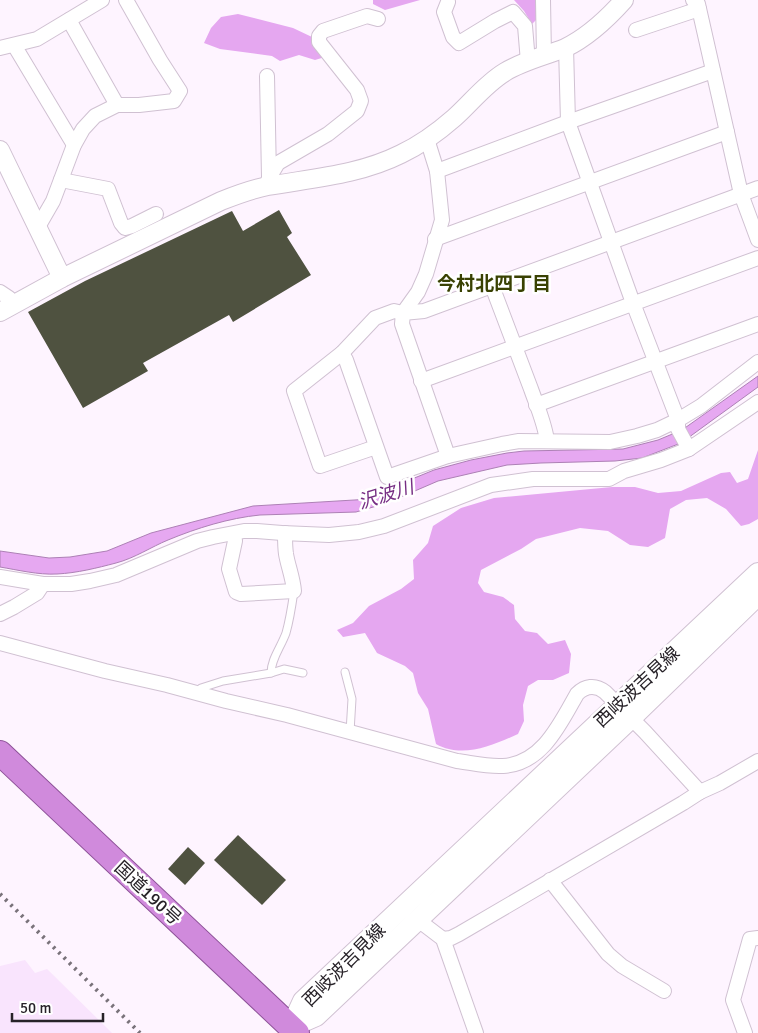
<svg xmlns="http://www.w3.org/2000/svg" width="758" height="1033" viewBox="0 0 758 1033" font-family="Signika,'Noto Sans JP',sans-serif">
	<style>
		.built { fill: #f9e4fd }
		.forest { fill: #e5a7f0 }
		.water { fill: #e6a8f1; stroke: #ad80b5 }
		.building { fill: #4f5240 }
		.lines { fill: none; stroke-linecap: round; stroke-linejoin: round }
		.service-casing { stroke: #d0c1d2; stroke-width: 9 }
		.minor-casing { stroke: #d0c1d2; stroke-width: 16 }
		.tertiary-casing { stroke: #d0c1d2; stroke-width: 20 }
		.secondary-casing { stroke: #d0c1d2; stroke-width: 22 }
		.trunk-casing { stroke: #8d5298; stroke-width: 26 }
		.service { stroke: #fff; stroke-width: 7 }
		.minor { stroke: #fff; stroke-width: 14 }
		.tertiary { stroke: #fff; stroke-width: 18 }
		.secondary { stroke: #fff; stroke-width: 20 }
		.trunk { stroke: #d08adc; stroke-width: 24 }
		.rail { stroke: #79727a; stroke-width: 4; stroke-dasharray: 2.5 5; stroke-linecap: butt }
		.labels { text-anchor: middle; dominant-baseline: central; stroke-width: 5; stroke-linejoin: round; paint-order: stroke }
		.street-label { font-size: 18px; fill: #272228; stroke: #fff }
		.neighbourhood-label { font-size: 19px; font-weight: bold; fill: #394102; stroke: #fff }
		.water-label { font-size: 19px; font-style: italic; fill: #762d83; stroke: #fff }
	</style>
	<rect width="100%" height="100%" fill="#fef4ff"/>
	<polygon class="built" points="25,960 35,973 47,969 112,1033 0,1033 0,966"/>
	<g class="forest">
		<polygon points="373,0 420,0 385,10 373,4"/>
		<polygon points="514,0 536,0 537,19 532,24 524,11"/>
		<polygon points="238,14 293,28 312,37 325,57 315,60 299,55 280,61 272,56 220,49 204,43 211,28 221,17"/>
		<path d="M758,450V519L749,524L741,526L726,509L707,498L686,500L670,509L665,538L648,547L630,545L608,531L580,528L536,539L521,549L481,570L478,583L484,592L503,597L514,605L515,619L525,631L537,633L548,644L565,640L571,654L569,673L553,680H538L528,686L523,705L524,721L518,734C493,745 463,759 436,744L428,709L418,693L413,673L405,666L377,653L365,633L343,637L337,630L353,623L369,606L401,589L414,579L413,560L428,543L433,526L461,508L494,498L612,487H635L658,493L681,491L721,473L730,472L737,483L748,479Z"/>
	</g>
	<path class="water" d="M758,376V387L681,443L642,458L615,461L541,463L507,465L438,481L387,503L356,512L260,515C229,518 197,528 168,540C151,547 135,558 116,563C97,568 77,573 57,574C38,575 18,570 0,567V551L49,558L70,557L107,551L151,533L253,506L371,499L374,495L385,490L434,470L471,460L507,453L524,451L623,449L658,440L682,430Z"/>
	<g class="building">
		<polygon points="279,210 292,233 287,237 311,275 233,322 229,315 143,363 148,371 83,408 28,312 85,281 232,211 243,231"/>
		<polygon points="238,835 286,880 262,905 214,860"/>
		<polygon points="188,847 205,863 185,885 168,869"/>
	</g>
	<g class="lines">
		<defs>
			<g id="service">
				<polyline points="345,672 352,699 350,732"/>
				<path d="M271,673C271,659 281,647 286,633C290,619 292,605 294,591"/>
				<polyline points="197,693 201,688 223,681 271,673 284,669 303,673"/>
			</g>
			<g id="minor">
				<polyline points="543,0 544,56"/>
				<polyline points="693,0 698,4 741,194 758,240"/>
				<polyline points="448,2 444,12 453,37 459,43 495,21 513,12 525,26 528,62"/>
				<polyline points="69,20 117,105"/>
				<polyline points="636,30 699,9"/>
				<polyline points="14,45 74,145"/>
				<polyline points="0,48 37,39 102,0"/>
				<polyline points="267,76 269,177"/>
				<polyline points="427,139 437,171 442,220 426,274 418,292 403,313 394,311 375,318 342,353 346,360 387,477 448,456 502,444 519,441 610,442 637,436 657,430 678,420 701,406 758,362"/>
				<polyline points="437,171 568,122 713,71"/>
				<polyline points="61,180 108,189 121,223 125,228 132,226 156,214"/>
				<polyline points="266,187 269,178 278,163 328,134 357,111 361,101 357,90 319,42 319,36 323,31 367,16 378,19"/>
				<polyline points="38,227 53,201 74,145 83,129 95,116 117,105 139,105 174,101 180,91 160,60 126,0"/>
				<polyline points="435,239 727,132"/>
				<path d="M492,286C505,320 518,355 531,389C537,406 545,424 547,441"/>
				<polyline points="0,292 9,298 13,305"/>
				<polyline points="342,353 294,391 320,466 376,447"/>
				<polyline points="421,381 758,258"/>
				<polyline points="536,405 758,324"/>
				<polyline points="689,449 758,402"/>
				<polyline points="448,456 402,324 403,313 424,311 758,188"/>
				<path d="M234,534L235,541L229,569L236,592L241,594L294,591C293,578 288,566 286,554C285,547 285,540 285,533"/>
				<polyline points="0,577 43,584 71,584 90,581 116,575 197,541 213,537 244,531 257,531 282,533 329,535 359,532 384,526 491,485 533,479 609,479 624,471 661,460 689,449 678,429 678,420 633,303 568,122 566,47"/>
				<polyline points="0,614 14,607 37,593 43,584"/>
				<path d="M0,643L105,671L167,685L226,701L287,715L457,761C472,763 488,767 503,766C542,764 560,724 577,694C585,686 595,684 605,692L645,732L700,792"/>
				<polyline points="550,880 608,954 622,966 664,991"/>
				<polyline points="418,920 443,939 476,1033"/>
				<polyline points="443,939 451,938 459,934 683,803 700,792 720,783 758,761"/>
				<polyline points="745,1033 733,1000 750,939 758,938"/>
			</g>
			<g id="tertiary">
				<polyline points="0,150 62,278"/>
				<path d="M0,312L62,278L221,201C236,195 252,189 268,186C313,178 359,175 401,154C420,145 438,132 454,118C471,103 485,84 505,72C523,61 545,56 565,48C588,37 607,19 624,0"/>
			</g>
			<g id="secondary">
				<polyline points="291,1027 303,1001 758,573"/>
				<polyline points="291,1027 316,1016 630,719 758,595"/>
			</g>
			<polyline id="trunk" points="0,753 297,1033"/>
		</defs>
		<use href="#service" class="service-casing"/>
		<use href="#minor" class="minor-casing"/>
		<use href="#tertiary" class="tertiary-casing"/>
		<use href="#secondary" class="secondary-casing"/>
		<use href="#trunk" class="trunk-casing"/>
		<use href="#service" class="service"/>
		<use href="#minor" class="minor"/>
		<use href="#tertiary" class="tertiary"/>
		<use href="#secondary" class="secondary"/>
		<use href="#trunk" class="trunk"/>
		<polyline class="rail" points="0,894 140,1033"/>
	</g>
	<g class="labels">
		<g class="street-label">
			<text transform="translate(637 687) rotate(-43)">西岐波吉見線</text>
			<text transform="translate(148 893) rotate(43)">国道190号</text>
			<text transform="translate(344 965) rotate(-45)">西岐波吉見線</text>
		</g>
		<g class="neighbourhood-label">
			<text x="494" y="284">今村北四丁目</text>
		</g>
		<g class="water-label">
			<text transform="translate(386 495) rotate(-17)">沢波川</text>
		</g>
	</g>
	<path d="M12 1013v8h91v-8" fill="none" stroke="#272228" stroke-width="2.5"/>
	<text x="20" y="1013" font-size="15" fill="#272228" stroke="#ffffff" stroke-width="4" paint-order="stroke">50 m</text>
</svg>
